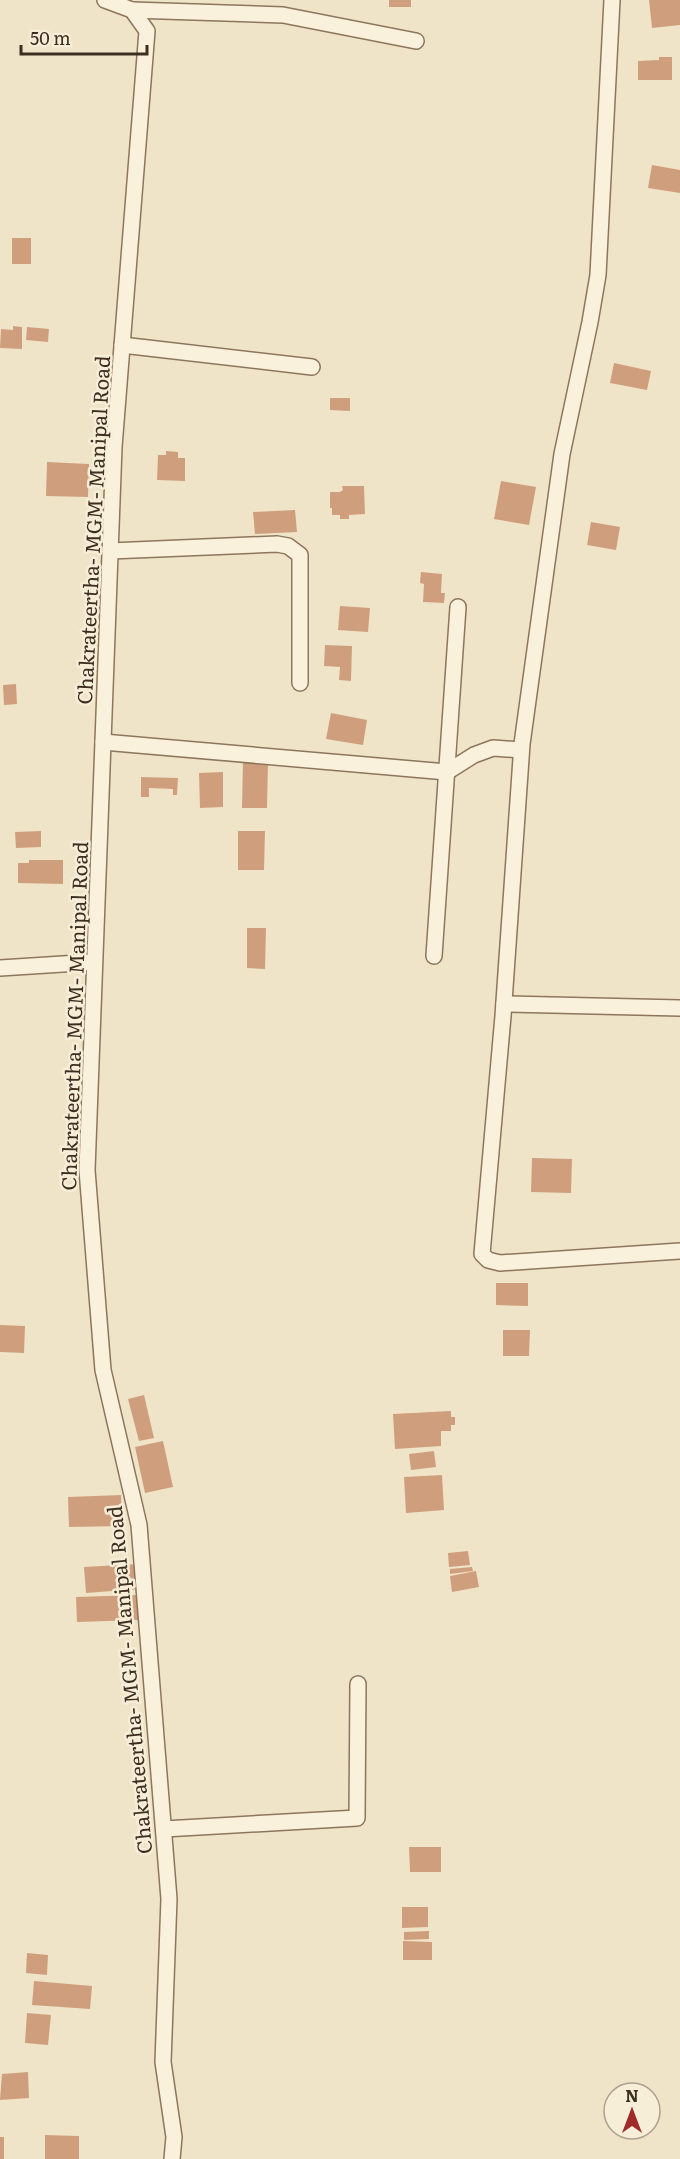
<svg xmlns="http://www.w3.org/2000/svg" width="680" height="2159" viewBox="0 0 680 2159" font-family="Literata,serif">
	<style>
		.building { fill: #cf9f7d }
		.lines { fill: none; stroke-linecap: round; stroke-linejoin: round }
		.street-casing { stroke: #8d765c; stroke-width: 18 }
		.street { stroke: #faf1dc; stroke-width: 15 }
		.labels { text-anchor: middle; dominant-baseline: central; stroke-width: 5; stroke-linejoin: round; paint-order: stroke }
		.street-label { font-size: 20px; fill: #3d2e20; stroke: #f7eed8 }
	</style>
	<rect width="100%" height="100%" fill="#f0e4c8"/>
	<g class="building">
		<rect x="389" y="0" width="22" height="7"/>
		<polygon points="649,0 680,0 680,25 652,28"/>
		<polygon points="659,57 672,57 672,80 638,80 638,61 659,60"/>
		<polygon points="652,165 680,170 680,193 648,188"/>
		<rect x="12" y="238" width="19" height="26"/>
		<polygon points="13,326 22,327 22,349 0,348 1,329 13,330"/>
		<polygon points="27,327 49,329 48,342 26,340"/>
		<polygon points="614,363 651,371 647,390 610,383"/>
		<polygon points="330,398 350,398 350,411 330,410"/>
		<polygon points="166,451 178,452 178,458 185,458 185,481 157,480 158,455 166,455"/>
		<polygon points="47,462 89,464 88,497 46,496"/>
		<polygon points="501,481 536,487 529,525 494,519"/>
		<polygon points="342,486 364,486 365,514 349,515 349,519 340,519 340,515 332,515 332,508 330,508 330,492 340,492 343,490"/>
		<polygon points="295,510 297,532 255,534 253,512"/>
		<polygon points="591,522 620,527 616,550 587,545"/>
		<polygon points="421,572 442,574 441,593 445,593 444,603 423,602 424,584 420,583"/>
		<polygon points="340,606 370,608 368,632 338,630"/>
		<polygon points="325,645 352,646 351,681 339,680 340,667 324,666"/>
		<polygon points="16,684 17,704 4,705 3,685"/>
		<polygon points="331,713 367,720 363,745 326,739"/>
		<polygon points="243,760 268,761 267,808 242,808"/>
		<polygon points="223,772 223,807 200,808 199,773"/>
		<polygon points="141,777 178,778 177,795 173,795 173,789 149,788 149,797 141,797"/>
		<polygon points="41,831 41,847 16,848 15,832"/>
		<polygon points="238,831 265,831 264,870 238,870"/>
		<polygon points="29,860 63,860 63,884 18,883 18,863 29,863"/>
		<polygon points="247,928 266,928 265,969 247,968"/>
		<polygon points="532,1158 572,1159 571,1193 531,1192"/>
		<polygon points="496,1283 528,1283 528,1306 496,1305"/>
		<polygon points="0,1325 25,1326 24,1353 0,1352"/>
		<polygon points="503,1330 530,1330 529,1356 503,1356"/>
		<polygon points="144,1395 154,1438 139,1441 128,1399"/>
		<polygon points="451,1411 451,1417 455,1417 455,1425 451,1425 451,1431 441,1431 441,1446 395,1449 393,1414"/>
		<polygon points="163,1441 173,1487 145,1493 135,1447"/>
		<polygon points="434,1451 436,1467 411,1470 409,1454"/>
		<polygon points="442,1475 444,1510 406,1513 404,1477"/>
		<polygon points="121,1495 122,1526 69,1527 68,1497"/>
		<polygon points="468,1551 470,1565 449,1567 448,1553"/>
		<polygon points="137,1564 139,1589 86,1593 84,1567"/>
		<polygon points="472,1567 473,1571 450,1574 450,1569"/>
		<polygon points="476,1571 479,1587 452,1592 450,1576"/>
		<polygon points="138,1595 138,1620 77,1622 76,1597"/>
		<polygon points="409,1847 441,1847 441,1872 410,1872"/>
		<polygon points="402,1907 428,1907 428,1927 402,1928"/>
		<polygon points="429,1931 429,1939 404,1940 404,1932"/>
		<polygon points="403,1941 432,1942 432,1960 403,1960"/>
		<polygon points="27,1953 48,1955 47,1975 26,1973"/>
		<polygon points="34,1981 92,1986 90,2009 32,2005"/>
		<polygon points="27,2013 51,2015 48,2045 25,2043"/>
		<polygon points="28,2072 29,2098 0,2100 2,2074"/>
		<polygon points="45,2135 79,2136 79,2159 45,2159"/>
		<rect x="0" y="2137" width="4" height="22"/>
	</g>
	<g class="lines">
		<defs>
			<g id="street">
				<polyline points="105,0 132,10 147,31 114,447 87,1170 103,1370 139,1525 169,1899 163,2062 174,2137 172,2159"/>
				<polyline points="612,0 598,275 590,322 562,454 522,744 503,1016 482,1254 488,1260 500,1263 680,1251"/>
				<polyline points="132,10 283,15 416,41"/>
				<polyline points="122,345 312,367"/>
				<polyline points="110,551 277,544 288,546 300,555 300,683"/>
				<polyline points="103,742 447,772 474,755 493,748 521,750"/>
				<polyline points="434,956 458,607"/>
				<polyline points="0,968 94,962"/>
				<polyline points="504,1004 680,1008"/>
				<polyline points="164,1829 357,1818 358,1684"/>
			</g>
		</defs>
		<use href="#street" class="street-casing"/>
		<use href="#street" class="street"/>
	</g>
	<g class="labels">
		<g class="street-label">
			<text transform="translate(92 530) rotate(-87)">Chakrateertha- MGM- Manipal Road</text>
			<text transform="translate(73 1016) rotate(-88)">Chakrateertha- MGM- Manipal Road</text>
			<text transform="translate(128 1680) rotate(-95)">Chakrateertha- MGM- Manipal Road</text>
		</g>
	</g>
	<g transform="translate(632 2111)"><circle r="28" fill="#f7eed8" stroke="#ada18e" stroke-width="1.5"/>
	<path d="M0-4.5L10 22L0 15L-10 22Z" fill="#9e2a2b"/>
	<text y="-9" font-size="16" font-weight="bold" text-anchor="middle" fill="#3d2e20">N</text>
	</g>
	<path d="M21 45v9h126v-9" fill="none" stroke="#3d2e20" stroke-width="3"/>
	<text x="30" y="45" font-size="18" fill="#3d2e20" stroke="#f7eed8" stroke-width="4.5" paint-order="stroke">50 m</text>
</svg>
